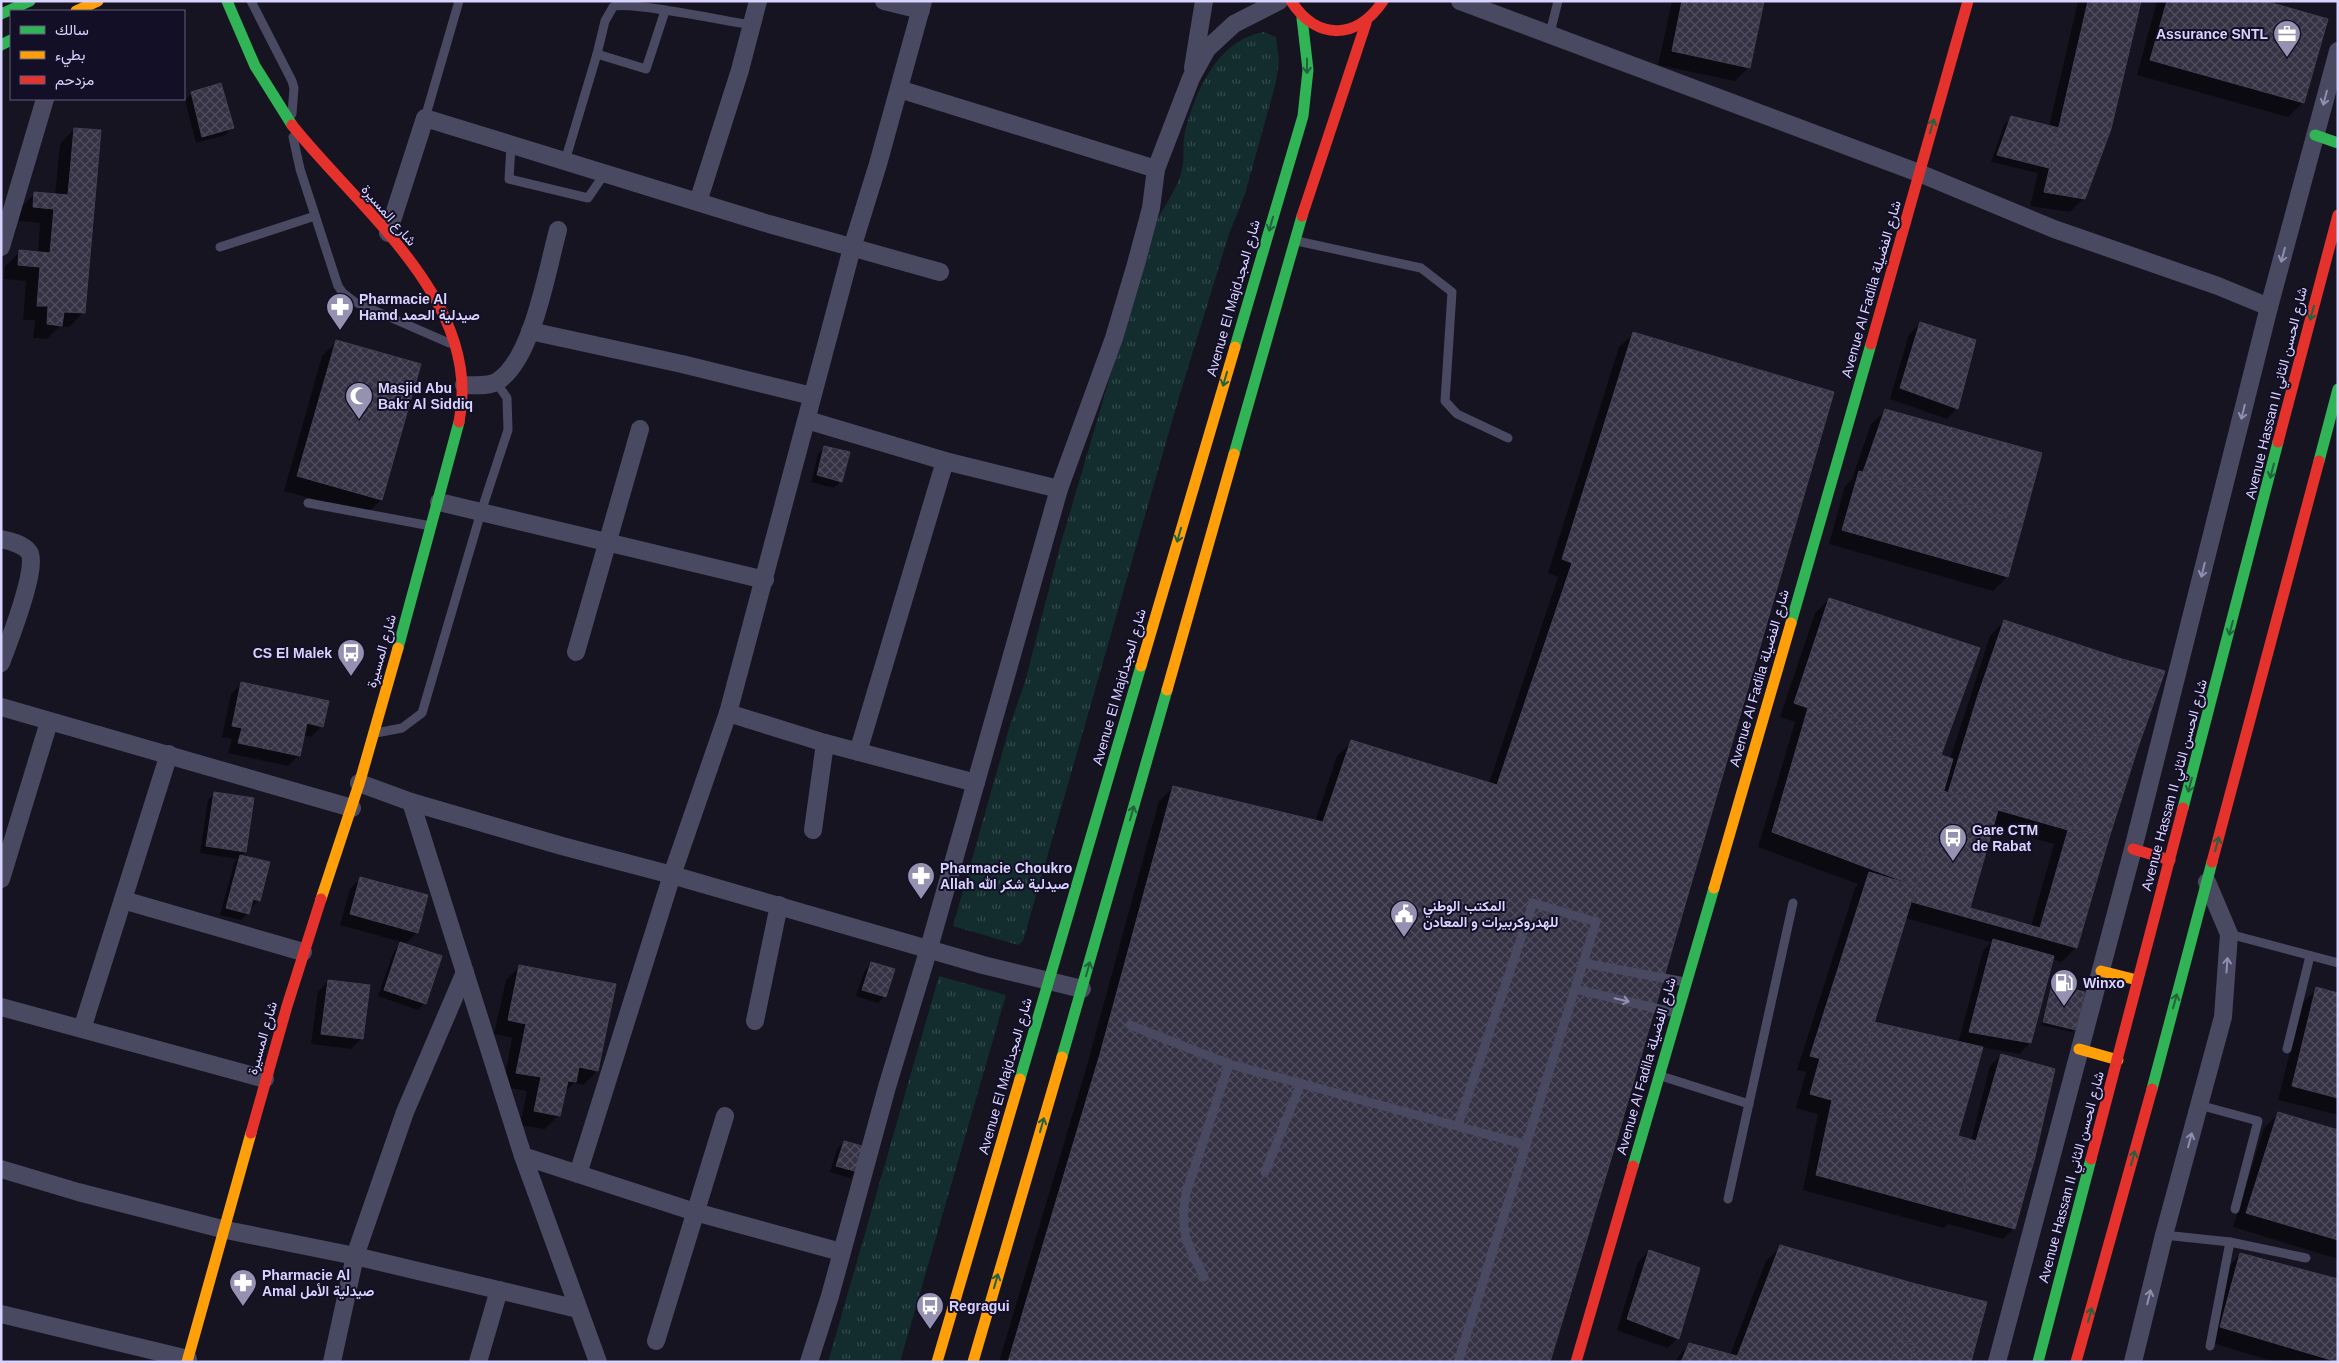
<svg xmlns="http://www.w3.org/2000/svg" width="2339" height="1363" viewBox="0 0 2339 1363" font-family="Arial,Vazirmatn,sans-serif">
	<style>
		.park { fill: url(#park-tufts) }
		.shadow { fill: #0007; fill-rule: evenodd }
		.building { fill: url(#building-cross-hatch); stroke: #433f54; fill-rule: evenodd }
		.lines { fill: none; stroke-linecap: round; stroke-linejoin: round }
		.lane { stroke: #4a4962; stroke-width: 9 }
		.street { stroke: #4a4962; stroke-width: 18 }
		.fast { stroke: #30b455; stroke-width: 11 }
		.slow { stroke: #ff9f0a; stroke-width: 11 }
		.jam { stroke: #e5322d; stroke-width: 11 }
		.oneway { stroke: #22623e }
		.oneway2 { stroke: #928eb0 }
		.labels { text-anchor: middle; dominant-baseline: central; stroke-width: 4; stroke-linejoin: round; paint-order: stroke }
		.poi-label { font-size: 14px; font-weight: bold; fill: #d9d4ff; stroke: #130f26; text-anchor: start }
		.street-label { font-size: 14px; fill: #d9d4ff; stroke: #130f26 }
	</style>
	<defs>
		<pattern id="park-tufts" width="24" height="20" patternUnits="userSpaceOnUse" patternTransform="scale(1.25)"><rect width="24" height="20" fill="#132c2d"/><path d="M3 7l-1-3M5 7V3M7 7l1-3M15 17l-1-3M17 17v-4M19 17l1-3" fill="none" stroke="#354a4c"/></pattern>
		<pattern id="building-cross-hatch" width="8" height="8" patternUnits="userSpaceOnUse" patternTransform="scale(1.25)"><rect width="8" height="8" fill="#343243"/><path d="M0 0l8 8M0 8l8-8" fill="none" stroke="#514f5f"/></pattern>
	</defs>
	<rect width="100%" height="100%" fill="#161421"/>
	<g class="park">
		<path d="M1263,32L1276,37L1279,61L1276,82L1245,194L1229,234L1179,397L1023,941L1018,945L953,926L1010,725L1025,682L1060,546L1156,221C1166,204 1177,189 1182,170C1185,157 1182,144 1185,132C1195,91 1218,40 1263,32Z"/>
		<polygon points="939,976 1006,995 900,1362 828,1362"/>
	</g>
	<g class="shadow">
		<polygon points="1672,1 1763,1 1749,67 1735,81 1658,65"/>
		<polygon points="2078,1 2139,1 2084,198 2070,212 2030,206 2038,173 1991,162 2004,125 2011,118 2049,127"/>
		<polygon points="2157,1 2261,1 2303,102 2288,117 2137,75"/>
		<polygon points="192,93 232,128 225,135 196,143 185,100"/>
		<polygon points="74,129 83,313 69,327 60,326 47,339 33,338 35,320 23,320 26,281 4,279 5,266 20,252 38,253 40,223 19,221 20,208 35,193 55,195 60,144"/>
		<polygon points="1920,324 1957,408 1947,419 1890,399 1909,334"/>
		<polygon points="1634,333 1549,1362 999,1362 1086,1069 1159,801 1174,787 1315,822 1337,756 1352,742 1489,783 1558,577 1548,573 1619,347"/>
		<polygon points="337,341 419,365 381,500 366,514 284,491 322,356"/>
		<polygon points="1886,410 2041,454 2007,577 1993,591 1829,544 1845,486 1852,479 1871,424"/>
		<polygon points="825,447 841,481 834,488 811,482 818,454"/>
		<path d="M1829,599L1940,756L1950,759L1990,636L2004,621L2107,837L2076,948L2061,962L2052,959L2030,1043L2019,1054L1982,1047L1956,1137L1971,1141L1990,1066L2001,1055L2014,1228L2003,1239L1948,1224L1944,1228L1803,1190L1818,1114L1796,1108L1806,1072L1797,1070L1855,888L1858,884L1758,847L1795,722L1780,717L1815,613ZM1992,827L2054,844L2031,926L1969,909ZM1905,918L1991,942L1983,951L1958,1043L1873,1022Z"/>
		<polygon points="241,684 322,726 311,737 303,735 299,755 288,766 228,753 232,739 222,737 231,694"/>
		<polygon points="215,793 253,799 245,852 240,856 259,900 252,907 249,907 248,913 241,920 220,915 234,863 238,859 200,853 208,800"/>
		<polygon points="361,878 417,932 404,945 425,1003 418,1010 378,996 394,951 402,942 340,925 350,889"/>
		<polygon points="872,963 885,996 878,1003 856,996 865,970"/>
		<polygon points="520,966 597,1071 583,1085 574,1083 564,1093 559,1115 545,1129 520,1125 527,1091 503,1087 512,1038 494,1034 506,980"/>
		<polygon points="328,981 362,1038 351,1049 311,1044 318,992"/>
		<polygon points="2053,986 2075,1029 2072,1032 2041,1025 2050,989"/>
		<polygon points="2317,989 2338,994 2338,1115 2278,1100 2302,1003"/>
		<polygon points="2278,1114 2338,1131 2338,1259 2233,1227 2264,1128"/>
		<polygon points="844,1142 857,1171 850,1178 830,1172 837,1149"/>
		<polygon points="1781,1247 1969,1362 1674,1362 1689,1344 1730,1355 1766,1261"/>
		<polygon points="1649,1251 1678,1338 1667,1348 1617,1330 1638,1262"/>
		<polygon points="2241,1254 2338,1362 2275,1362 2206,1341 2226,1269"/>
	</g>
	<g class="building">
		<polygon points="1682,1 1764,1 1750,68 1672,51"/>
		<polygon points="2088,1 2141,1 2111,129 2085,199 2044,192"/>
		<polygon points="2167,1 2265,1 2328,19 2304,103 2150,60"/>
		<polygon points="221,83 234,128 202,137 191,92"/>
		<polygon points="2011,116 2059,128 2049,168 1997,155"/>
		<polygon points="74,128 101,130 85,313 64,312 62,326 47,324 48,306 37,306 40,267 18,265 19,250 50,253 54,209 33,207 34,192 68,195"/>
		<polygon points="1920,322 1976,340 1958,409 1900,388"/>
		<polygon points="1633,332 1834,392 1617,1139 1550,1362 1008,1362 1100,1054 1173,786 1323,822 1351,740 1497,785 1572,563 1562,559"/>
		<polygon points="336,340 421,364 382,500 297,476"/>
		<polygon points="1885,409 2042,453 2023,523 1863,472"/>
		<polygon points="824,446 850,452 842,482 817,475"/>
		<polygon points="1859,471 2023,523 2008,577 1842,530"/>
		<polygon points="1829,598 1980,648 1941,755 1794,703"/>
		<polygon points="2004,620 2122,659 2097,734 1978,695"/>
		<polygon points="2122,659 2165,671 2138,747 2097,734"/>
		<polygon points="241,682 329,701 323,727 307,723 300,756 238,743 242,728 232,726"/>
		<polygon points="1978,695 2097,734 2067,826 1948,793"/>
		<polygon points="1808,708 1953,759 1916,886 1772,832"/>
		<polygon points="2097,734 2138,747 2109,838 2067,826"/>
		<path d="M1943,791L2109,838L2077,948L1912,902ZM1998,810L2068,830L2040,928L1970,908Z"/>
		<polygon points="214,792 254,798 246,852 206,846"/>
		<polygon points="240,855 270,862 260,901 253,899 249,914 226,908"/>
		<polygon points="1869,872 1916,886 1860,1069 1810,1056"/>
		<polygon points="360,877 428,895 418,933 350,914"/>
		<polygon points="1993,939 2054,956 2031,1043 1969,1032"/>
		<polygon points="400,942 442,956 426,1004 384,990"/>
		<polygon points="871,962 895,969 886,997 862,990"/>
		<polygon points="519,965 616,984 598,1071 579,1067 576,1082 568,1081 560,1116 534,1111 541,1077 516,1073 526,1024 508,1020"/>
		<polygon points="328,980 370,985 363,1039 321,1034"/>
		<polygon points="2052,984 2085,992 2076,1030 2043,1022"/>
		<polygon points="2316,987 2338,993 2338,1098 2292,1086"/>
		<polygon points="1874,1022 1983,1047 1958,1136 1810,1094 1820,1058 1860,1069"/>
		<polygon points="2001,1054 2055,1069 2035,1157 1976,1141"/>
		<polygon points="1832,1100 1976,1141 1959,1214 1816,1175"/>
		<polygon points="2278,1112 2338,1130 2338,1240 2246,1213"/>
		<polygon points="844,1141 866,1147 858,1172 836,1166"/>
		<polygon points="1976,1141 2035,1157 2015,1229 1959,1214"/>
		<polygon points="1780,1245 1916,1284 1891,1362 1735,1362"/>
		<polygon points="1649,1250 1700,1268 1679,1339 1627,1319"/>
		<polygon points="2240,1253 2338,1279 2338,1362 2220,1327"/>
		<polygon points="1916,1284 1987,1302 1971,1362 1909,1362 1915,1346 1898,1338"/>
		<polygon points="1898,1338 1915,1346 1909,1362 1891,1362"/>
		<polygon points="1689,1343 1737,1356 1735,1362 1681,1362"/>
	</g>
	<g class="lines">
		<g class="lane">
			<polyline points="251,1 292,81 294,88 292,114"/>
			<polyline points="1550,33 1558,1"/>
			<polyline points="597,54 646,69 665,11"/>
			<polyline points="425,118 459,1"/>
			<polyline points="293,137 300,169 338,286 343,293 355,302 449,343"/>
			<polyline points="511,146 509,179 588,198 605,173"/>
			<path d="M565,161L597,54L605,21L613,7C626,0 730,22 751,25"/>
			<polyline points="1297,241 1421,268 1452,292 1445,401 1457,414 1508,438"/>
			<polyline points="220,247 315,216"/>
			<polyline points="308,503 431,526"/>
			<polyline points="376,733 402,728 422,713 481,512 508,430 507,398 496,382"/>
			<polyline points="2229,934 2338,963"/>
			<polyline points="1583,963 1685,982"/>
			<polyline points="1575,989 1676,1013"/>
			<polyline points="1130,1025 1229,1064 1526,1145"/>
			<polyline points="2287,1049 2310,956"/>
			<polyline points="1661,1076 1749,1104"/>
			<polyline points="2199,1105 2258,1121 2235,1209"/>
			<polyline points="1458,1125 1533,903 1596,922 1458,1362"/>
			<polyline points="1265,1172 1301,1083"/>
			<polyline points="1728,1199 1793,903"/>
			<polyline points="2164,1235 2230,1242 2306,1258"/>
			<path d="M1204,1277C1187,1244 1179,1232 1186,1193L1229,1064"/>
			<polyline points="2210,1346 2230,1242"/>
		</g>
		<g class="street">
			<polyline points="884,1 921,10"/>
			<polyline points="1460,1 1919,173 2054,229 2218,286 2269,307"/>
			<polyline points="1193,68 1204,1"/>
			<polyline points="899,89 1156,169"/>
			<polyline points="698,202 740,70 758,1"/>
			<polyline points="388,233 425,118 769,224 940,272"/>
			<polyline points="1,247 45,99"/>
			<polyline points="530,331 682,364 812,396"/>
			<path d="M464,385C474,385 489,387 498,381C533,358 547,270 558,230"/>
			<polyline points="807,420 945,461 1059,489"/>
			<polyline points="439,502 765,580"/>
			<path d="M1,539C10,541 23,544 29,552C39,566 8,644 1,663"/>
			<polyline points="576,652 640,429"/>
			<polyline points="1,707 352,808"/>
			<polyline points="728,713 825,743 976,783"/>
			<polyline points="858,752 945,461"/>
			<polyline points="359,783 411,802 562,846 672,875 983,965 1082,989"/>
			<polyline points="411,802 523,1156 598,1362"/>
			<polyline points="813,830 825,743"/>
			<polyline points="1,879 49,722"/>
			<polyline points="123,900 303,952"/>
			<polyline points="1,1007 265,1079"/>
			<polyline points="755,1021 779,905"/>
			<polyline points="82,1029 169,754"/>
			<polyline points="523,1156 695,1212 841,1252"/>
			<polyline points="1,1169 78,1192 226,1230 355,1256 578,1309"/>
			<polyline points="578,1174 672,875 728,713 852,248 878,164 923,1"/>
			<polyline points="1,1314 188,1359"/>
			<polyline points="656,1341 725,1116"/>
			<polyline points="332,1362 355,1256 405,1112 465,972"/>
			<polyline points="478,1362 499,1290"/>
			<polyline points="809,1362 830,1296 887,1087 929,948 1059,489 1114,338 1136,264 1151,208 1156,169 1191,78 1207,49 1234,24 1279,1"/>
			<polyline points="1997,1362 2133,849 2269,307 2338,51"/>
			<polyline points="2133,1362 2164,1235 2223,1017 2229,934 2207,882"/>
		</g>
		<g class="fast">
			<polyline points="227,1 255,66 292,125"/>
			<polyline points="1,14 30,1"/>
			<polyline points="1,45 11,40"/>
			<polyline points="2315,135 2338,143"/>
			<polyline points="1235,347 1303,116 1308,70 1302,18"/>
			<polyline points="1234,454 1302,216"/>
			<polyline points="2319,461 2338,389"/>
			<polyline points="1791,623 1871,344"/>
			<polyline points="398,648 459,422"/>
			<polyline points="2183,808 2278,442"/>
			<polyline points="1062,1057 1167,690"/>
			<polyline points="1020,1079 1141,666"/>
			<polyline points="2152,1089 2212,862"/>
			<polyline points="1633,1166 1714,888"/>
			<polyline points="2038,1362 2091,1159"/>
		</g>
		<g class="slow">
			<polyline points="76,11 98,1"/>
			<polyline points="1141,666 1235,347"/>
			<polyline points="1167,690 1234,454"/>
			<polyline points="1714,888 1791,623"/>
			<polyline points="321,899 360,781 398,648"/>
			<polyline points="2101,971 2137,980"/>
			<polyline points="2079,1049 2118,1060"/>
			<polyline points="187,1362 251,1133"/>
			<polyline points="937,1362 1020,1079"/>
			<polyline points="973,1362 1062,1057"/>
		</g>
		<g class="jam">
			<path d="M1291,1C1317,41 1357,40 1383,1"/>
			<path d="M292,125C358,208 484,303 459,422"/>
			<polyline points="1302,216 1366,23"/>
			<polyline points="1871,344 1968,1"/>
			<polyline points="2278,442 2338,215"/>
			<polyline points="2133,849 2170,860"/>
			<polyline points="2212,862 2319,461"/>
			<polyline points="251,1133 287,1006 321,899"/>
			<polyline points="2091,1159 2183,808"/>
			<polyline points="1576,1362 1633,1166"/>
			<polyline points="2076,1362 2152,1089"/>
		</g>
	</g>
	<defs><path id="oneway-shaft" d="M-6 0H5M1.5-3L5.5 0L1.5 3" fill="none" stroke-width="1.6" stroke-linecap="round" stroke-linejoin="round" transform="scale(1.25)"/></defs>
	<g class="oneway">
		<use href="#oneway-shaft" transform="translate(1307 66) rotate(90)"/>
		<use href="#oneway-shaft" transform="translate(1932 126) rotate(-74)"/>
		<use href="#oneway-shaft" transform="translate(1271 224) rotate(106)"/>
		<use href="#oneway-shaft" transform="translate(2312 313) rotate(105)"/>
		<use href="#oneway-shaft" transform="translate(1225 379) rotate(106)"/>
		<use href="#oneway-shaft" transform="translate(2272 471) rotate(105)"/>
		<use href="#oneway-shaft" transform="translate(1179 535) rotate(106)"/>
		<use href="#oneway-shaft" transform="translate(2231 628) rotate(105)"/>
		<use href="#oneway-shaft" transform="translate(2190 785) rotate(105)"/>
		<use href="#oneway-shaft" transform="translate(1132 813) rotate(-74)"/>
		<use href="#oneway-shaft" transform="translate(2217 844) rotate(-75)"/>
		<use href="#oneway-shaft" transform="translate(1088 969) rotate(-74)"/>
		<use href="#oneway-shaft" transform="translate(2175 1001) rotate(-75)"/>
		<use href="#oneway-shaft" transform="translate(1042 1125) rotate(-74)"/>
		<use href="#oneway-shaft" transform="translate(2133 1158) rotate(-75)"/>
		<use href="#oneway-shaft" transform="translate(996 1281) rotate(-74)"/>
		<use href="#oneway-shaft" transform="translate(2090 1315) rotate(-74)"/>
	</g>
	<g class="oneway2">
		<use href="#oneway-shaft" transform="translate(2325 98) rotate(105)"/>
		<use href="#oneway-shaft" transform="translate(2283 255) rotate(105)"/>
		<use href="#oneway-shaft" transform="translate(2243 412) rotate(104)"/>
		<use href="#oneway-shaft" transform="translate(2203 570) rotate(104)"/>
		<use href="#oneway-shaft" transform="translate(2227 965) rotate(-86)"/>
		<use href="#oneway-shaft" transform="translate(1622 1000) rotate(13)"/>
		<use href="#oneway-shaft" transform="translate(2190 1140) rotate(-75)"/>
		<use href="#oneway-shaft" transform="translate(2149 1297) rotate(-76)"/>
	</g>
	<defs>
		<symbol id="office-pin" viewBox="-11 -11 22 30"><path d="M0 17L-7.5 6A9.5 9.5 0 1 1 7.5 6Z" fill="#9591b1" stroke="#130f26"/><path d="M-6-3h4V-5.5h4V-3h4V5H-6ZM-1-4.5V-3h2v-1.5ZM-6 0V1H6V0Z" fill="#fff"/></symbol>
		<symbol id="pharmacy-pin" viewBox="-11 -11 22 30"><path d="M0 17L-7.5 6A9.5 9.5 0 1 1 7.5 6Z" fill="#9591b1" stroke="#130f26"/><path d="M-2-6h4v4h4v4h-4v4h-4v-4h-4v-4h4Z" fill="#fff"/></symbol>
		<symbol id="mosque-pin" viewBox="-11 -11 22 30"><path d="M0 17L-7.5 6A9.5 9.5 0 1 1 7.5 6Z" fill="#9591b1" stroke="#130f26"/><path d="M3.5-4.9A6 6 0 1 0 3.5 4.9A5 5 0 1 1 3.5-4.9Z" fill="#fff"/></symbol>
		<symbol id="bus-pin" viewBox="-11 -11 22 30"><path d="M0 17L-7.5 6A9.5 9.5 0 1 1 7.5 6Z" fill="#9591b1" stroke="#130f26"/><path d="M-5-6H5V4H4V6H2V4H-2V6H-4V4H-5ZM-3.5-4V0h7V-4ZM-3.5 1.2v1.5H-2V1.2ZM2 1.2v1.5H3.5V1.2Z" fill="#fff"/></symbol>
		<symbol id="civic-pin" viewBox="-11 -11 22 30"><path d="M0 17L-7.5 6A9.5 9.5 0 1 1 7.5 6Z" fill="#9591b1" stroke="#130f26"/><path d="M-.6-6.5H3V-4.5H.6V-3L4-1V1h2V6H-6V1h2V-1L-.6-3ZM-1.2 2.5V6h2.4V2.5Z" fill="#fff"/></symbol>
		<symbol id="fuel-pin" viewBox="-11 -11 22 30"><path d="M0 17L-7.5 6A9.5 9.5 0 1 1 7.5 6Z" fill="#9591b1" stroke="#130f26"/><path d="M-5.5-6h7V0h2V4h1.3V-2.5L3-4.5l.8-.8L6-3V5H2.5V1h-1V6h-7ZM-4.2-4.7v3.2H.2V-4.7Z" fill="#fff"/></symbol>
	</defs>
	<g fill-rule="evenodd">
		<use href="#office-pin" x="2271" y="18" width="32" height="43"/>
		<use href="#pharmacy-pin" x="324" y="291" width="32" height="43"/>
		<use href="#mosque-pin" x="343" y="380" width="32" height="43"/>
		<use href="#bus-pin" x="335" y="637" width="32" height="43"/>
		<use href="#bus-pin" x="1937" y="822" width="32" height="43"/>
		<use href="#pharmacy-pin" x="905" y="860" width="32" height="43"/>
		<use href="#civic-pin" x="1388" y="898" width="32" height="43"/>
		<use href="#fuel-pin" x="2048" y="967" width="32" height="43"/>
		<use href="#pharmacy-pin" x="227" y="1267" width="32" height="43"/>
		<use href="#bus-pin" x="914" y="1290" width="32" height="43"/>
	</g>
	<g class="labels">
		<g class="poi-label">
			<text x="2268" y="34" text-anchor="end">Assurance SNTL</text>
			<text x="359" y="299">Pharmacie Al<tspan x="359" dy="16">Hamd صيدلية الحمد</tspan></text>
			<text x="378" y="388">Masjid Abu<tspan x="378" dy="16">Bakr Al Siddiq</tspan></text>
			<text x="332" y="653" text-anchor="end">CS El Malek</text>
			<text x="1972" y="830">Gare CTM<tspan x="1972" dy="16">de Rabat</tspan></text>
			<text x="940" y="868">Pharmacie Choukro<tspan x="940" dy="16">Allah صيدلية شكر الله</tspan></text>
			<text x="1423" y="906">المكتب الوطني<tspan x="1423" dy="16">للهدروكربيرات و المعادن</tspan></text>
			<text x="2083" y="983">Winxo</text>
			<text x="262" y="1275">Pharmacie Al<tspan x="262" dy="16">Amal صيدلية الأمل</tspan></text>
			<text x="949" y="1306">Regragui</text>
		</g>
		<g class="street-label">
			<text transform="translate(389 215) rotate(49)">شارع المسيرة</text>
			<text transform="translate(1871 289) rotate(-74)">Avenue Al Fadila شارع الفضيلة</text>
			<text transform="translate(1233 298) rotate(-74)">Avenue El Majdشارع المجد</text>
			<text transform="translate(2276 393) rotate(-76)">Avenue Hassan II شارع الحسن الثاني</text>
			<text transform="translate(381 651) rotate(-74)">شارع المسيرة</text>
			<text transform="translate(1759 678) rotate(-74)">Avenue Al Fadila شارع الفضيلة</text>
			<text transform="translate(1119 687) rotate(-74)">Avenue El Majdشارع المجد</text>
			<text transform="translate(2174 785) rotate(-75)">Avenue Hassan II شارع الحسن الثاني</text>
			<text transform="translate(262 1038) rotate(-74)">شارع المسيرة</text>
			<text transform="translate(1646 1066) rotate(-74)">Avenue Al Fadila شارع الفضيلة</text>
			<text transform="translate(1005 1076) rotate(-74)">Avenue El Majdشارع المجد</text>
			<text transform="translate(2071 1177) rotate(-75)">Avenue Hassan II شارع الحسن الثاني</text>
		</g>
	</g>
	<rect width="2339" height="1363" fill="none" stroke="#d9d4ff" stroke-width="5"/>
	<rect x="10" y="10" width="175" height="90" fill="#130f26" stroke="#625e7d"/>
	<rect x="20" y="26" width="25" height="8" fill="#30b455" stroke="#625e7d"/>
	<text x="55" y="35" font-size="15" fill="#d9d4ff">سالك</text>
	<rect x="20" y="51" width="25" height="8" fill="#ff9f0a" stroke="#625e7d"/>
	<text x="55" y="60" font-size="15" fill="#d9d4ff">بطيء</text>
	<rect x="20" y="76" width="25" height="8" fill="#e5322d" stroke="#625e7d"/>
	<text x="55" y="85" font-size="15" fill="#d9d4ff">مزدحم</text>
</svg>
